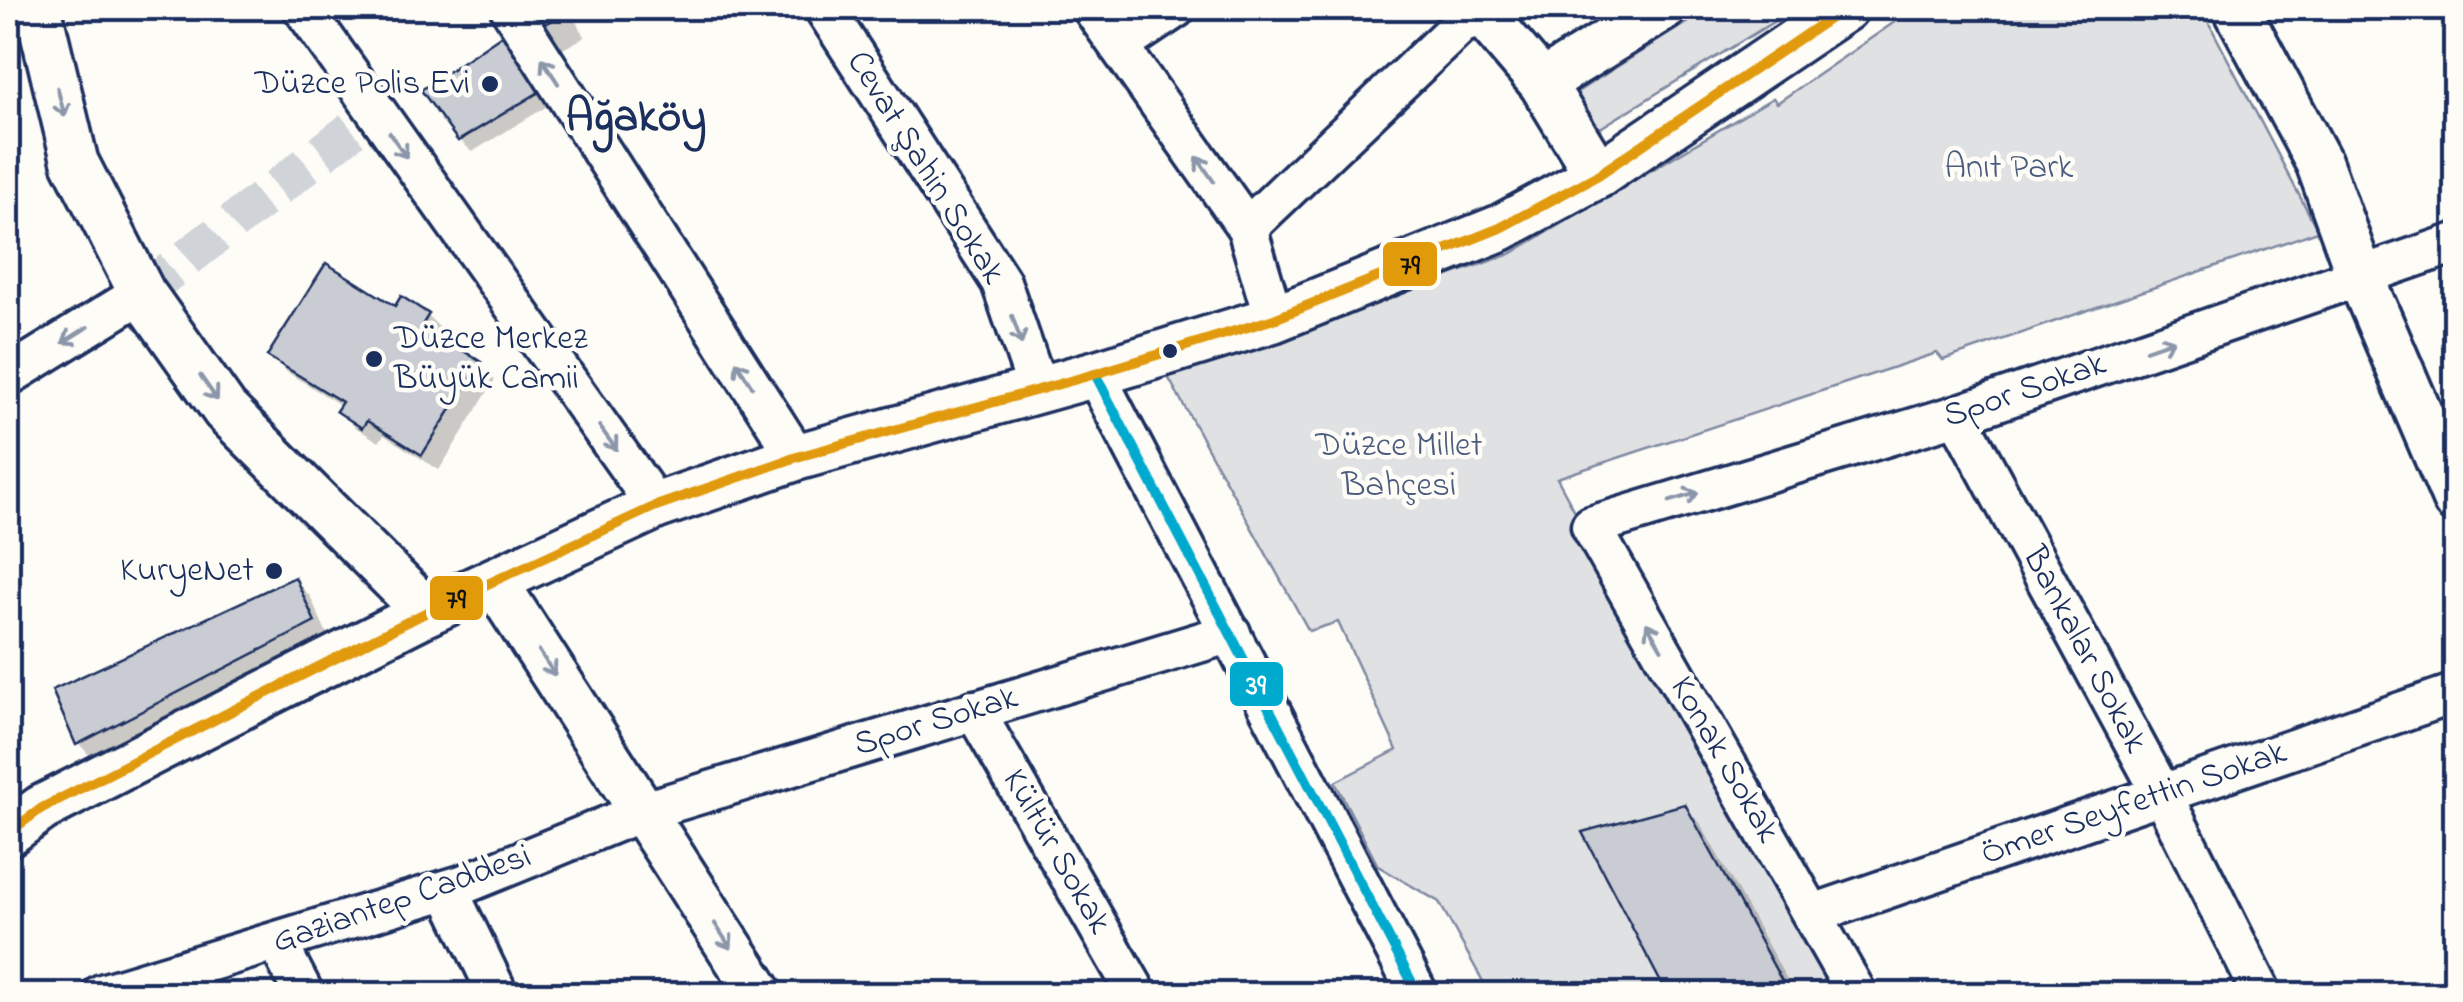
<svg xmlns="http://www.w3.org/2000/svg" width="2463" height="1002" viewBox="0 0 2463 1002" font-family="'Indie Flower',sans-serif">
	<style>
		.green { fill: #e0e1e3; stroke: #7e88a0; stroke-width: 2.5 }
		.shadow { fill: #0003 }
		.building { fill: #c9ccd3; stroke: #1b2f5e; stroke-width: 2.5 }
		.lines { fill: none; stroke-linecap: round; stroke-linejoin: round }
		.minor-tunnel { stroke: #d0d3d8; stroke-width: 38; stroke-dasharray: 38 19; stroke-linecap: butt }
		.minor-casing { stroke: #1b2f5e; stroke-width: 45 }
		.major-casing { stroke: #1b2f5e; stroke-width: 52 }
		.minor { stroke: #fdfcf7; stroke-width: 38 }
		.major { stroke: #fdfcf7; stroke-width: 45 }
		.bus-1-casing { stroke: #fdfcf7; stroke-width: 18 }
		.bus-2-casing { stroke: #fdfcf7; stroke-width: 18 }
		.bus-1 { stroke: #00a9ce; stroke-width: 10 }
		.bus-2 { stroke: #e19a09; stroke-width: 10 }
		.oneway { stroke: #8c96aa }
		.poi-dot { fill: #1b2f5e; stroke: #fdfcf7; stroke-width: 4 }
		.labels { text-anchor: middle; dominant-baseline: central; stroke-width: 9; stroke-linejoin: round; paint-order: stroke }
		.poi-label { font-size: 35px; fill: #1b2f5e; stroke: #fdfcf7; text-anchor: end }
		.street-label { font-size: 35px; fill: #1b2f5e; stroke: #fdfcf7 }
		.park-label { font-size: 35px; fill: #4c5c7f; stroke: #fdfcf7 }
		.district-label { font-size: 45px; font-weight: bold; fill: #1b2f5e; stroke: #fdfcf7 }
		.line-badge { stroke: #fdfcf7; stroke-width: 4 }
		.badge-label { font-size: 28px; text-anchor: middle; font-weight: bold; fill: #fff }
		.pale-badge-label { font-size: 28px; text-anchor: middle; font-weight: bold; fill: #111 }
	</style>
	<rect width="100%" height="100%" fill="#fdfcf7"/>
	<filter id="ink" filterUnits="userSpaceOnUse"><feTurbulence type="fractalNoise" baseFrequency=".01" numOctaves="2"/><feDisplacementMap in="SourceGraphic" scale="20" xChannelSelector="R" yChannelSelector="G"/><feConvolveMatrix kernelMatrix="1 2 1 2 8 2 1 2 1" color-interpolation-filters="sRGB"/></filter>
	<g filter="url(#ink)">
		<g class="green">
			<polygon points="1710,8 1796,8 1597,130 1574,94"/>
			<polygon points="1915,8 2201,8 2318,231 1943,360 1937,353 1557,478 1836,994 1490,994 1439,902 1378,866 1335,782 1397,750 1338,622 1309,631 1167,375 1510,254 1773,98 1777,103"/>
		</g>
		<g class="shadow">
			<polygon points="527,8 568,8 585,37 561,50 538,27"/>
			<polygon points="511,32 559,99 472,152 460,140"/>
			<polygon points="395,309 428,316 444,332 439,339 479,364 495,380 439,470 384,435 379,442 355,427 339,411 342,406 287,372 271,355"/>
			<polygon points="294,580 310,596 329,638 94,760 78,743"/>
			<polygon points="1684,807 1700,823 1795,994 1670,994 1586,834"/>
		</g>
		<g class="building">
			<polygon points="524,8 560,8 564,14 536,29"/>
			<polygon points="512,28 549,86 458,141 421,90"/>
			<polygon points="326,263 395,306 401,296 429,314 422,325 481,362 422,455 367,421 362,428 336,411 342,402 267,356"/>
			<polygon points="295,577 315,622 76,745 52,690"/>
			<polygon points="1685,804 1789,994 1667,994 1582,832"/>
		</g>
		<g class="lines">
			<polyline class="minor-tunnel" points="142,293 375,112"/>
			<defs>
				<g id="minor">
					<polyline points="303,8 656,506"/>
					<polyline points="510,8 797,457"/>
					<polyline points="824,8 1001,282 1038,390"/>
					<polyline points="1092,8 1247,228 1274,319"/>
					<polyline points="1119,46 1176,8"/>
					<polyline points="1247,228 1478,8"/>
					<polyline points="1095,374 1418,994"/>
					<polyline points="8,376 142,293"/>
					<polyline points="1957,415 2162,794 2262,994"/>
					<polyline points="974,710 1137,994"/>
					<polyline points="448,890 498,994"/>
					<polyline points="1813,914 2456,693"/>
					<polyline points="277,942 304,994"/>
					<polyline points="102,994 462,885 641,812 1231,633"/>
					<polyline points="1857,994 1591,526 1957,415 2456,243"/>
				</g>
				<g id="major">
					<polyline points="38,8 75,162 142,293 225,410 427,612"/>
					<polyline points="1478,8 1542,83 1598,175"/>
					<polyline points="2236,8 2319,163 2360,276 2456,500"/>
					<polyline points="1542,83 1663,8"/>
					<polyline points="494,581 760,994"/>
					<polyline points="8,833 42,808 261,696 427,612 656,506 797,457 1095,374 1274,319 1500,228 1598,175 1845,8"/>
				</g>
			</defs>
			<use href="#minor" class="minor-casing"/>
			<use href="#major" class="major-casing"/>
			<use href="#minor" class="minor"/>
			<use href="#major" class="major"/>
			<defs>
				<polyline id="bus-1" points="1095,374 1418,994"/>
				<polyline id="bus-2" points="8,833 42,808 261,696 427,612 656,506 797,457 1095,374 1274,319 1500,228 1598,175 1845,8"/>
			</defs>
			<use href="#bus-1" class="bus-1-casing"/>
			<use href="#bus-2" class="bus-2-casing"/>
			<use href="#bus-1" class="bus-1"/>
			<use href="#bus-2" class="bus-2"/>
		</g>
		<defs><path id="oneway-shaft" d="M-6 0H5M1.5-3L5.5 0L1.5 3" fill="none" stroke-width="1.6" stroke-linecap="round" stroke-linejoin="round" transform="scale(2.5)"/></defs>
		<g class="oneway">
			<use href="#oneway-shaft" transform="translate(550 71) rotate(-123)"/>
			<use href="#oneway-shaft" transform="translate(61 102) rotate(76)"/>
			<use href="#oneway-shaft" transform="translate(398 145) rotate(55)"/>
			<use href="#oneway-shaft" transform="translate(1205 169) rotate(-125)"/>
			<use href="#oneway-shaft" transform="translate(1017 330) rotate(71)"/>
			<use href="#oneway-shaft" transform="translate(75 335) rotate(148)"/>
			<use href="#oneway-shaft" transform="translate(2160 345) rotate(-19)"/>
			<use href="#oneway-shaft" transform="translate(744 374) rotate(-123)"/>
			<use href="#oneway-shaft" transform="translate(209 388) rotate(55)"/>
			<use href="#oneway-shaft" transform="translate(608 438) rotate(54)"/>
			<use href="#oneway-shaft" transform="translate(1684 497) rotate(-17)"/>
			<use href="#oneway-shaft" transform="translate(1654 636) rotate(-120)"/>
			<use href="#oneway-shaft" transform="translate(547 663) rotate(57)"/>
			<use href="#oneway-shaft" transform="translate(723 936) rotate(57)"/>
		</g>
	</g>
	<g class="poi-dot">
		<circle cx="490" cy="84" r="10"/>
		<circle cx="1170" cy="351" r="9"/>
		<circle cx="374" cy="359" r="10"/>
		<circle cx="274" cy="571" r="10"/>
	</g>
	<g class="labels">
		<g class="poi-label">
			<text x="470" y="84">Düzce Polis Evi</text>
			<text x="394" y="339" text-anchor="start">Düzce Merkez<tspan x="394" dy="40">Büyük Camii</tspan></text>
			<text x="254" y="571">KuryeNet</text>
		</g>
		<g class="street-label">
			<text transform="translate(925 168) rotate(58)">Cevat Şahin Sokak</text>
			<text transform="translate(2025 391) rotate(-19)">Spor Sokak</text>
			<text transform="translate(2084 650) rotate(62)">Bankalar Sokak</text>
			<text transform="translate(936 722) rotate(-17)">Spor Sokak</text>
			<text transform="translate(1724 760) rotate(60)">Konak Sokak</text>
			<text transform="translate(2134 804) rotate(-19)">Ömer Seyfettin Sokak</text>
			<text transform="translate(1056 852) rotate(60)">Kültür Sokak</text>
			<text transform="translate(402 900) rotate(-19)">Gaziantep Caddesi</text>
		</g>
		<g class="park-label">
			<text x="2009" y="168">Anıt Park</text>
			<text x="1399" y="446">Düzce Millet<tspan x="1399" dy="40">Bahçesi</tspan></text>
		</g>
		<g class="district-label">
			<text x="636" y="119">Ağaköy</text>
		</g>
	</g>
	<g class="line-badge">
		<rect x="1381" y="240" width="58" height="48" rx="10" fill="#e19a09"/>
		<rect x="428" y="574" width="57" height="48" rx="10" fill="#e19a09"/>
		<rect x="1228" y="660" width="57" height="48" rx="10" fill="#00a9ce"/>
	</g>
	<g class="badge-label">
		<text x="1256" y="694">39</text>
	</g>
	<g class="pale-badge-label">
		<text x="1410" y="274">79</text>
		<text x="456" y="608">79</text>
	</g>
	<rect width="2463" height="1002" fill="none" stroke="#fdfcf7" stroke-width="40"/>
	<rect x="20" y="20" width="2423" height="962" fill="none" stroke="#1b2f5e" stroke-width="4" filter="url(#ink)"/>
</svg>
